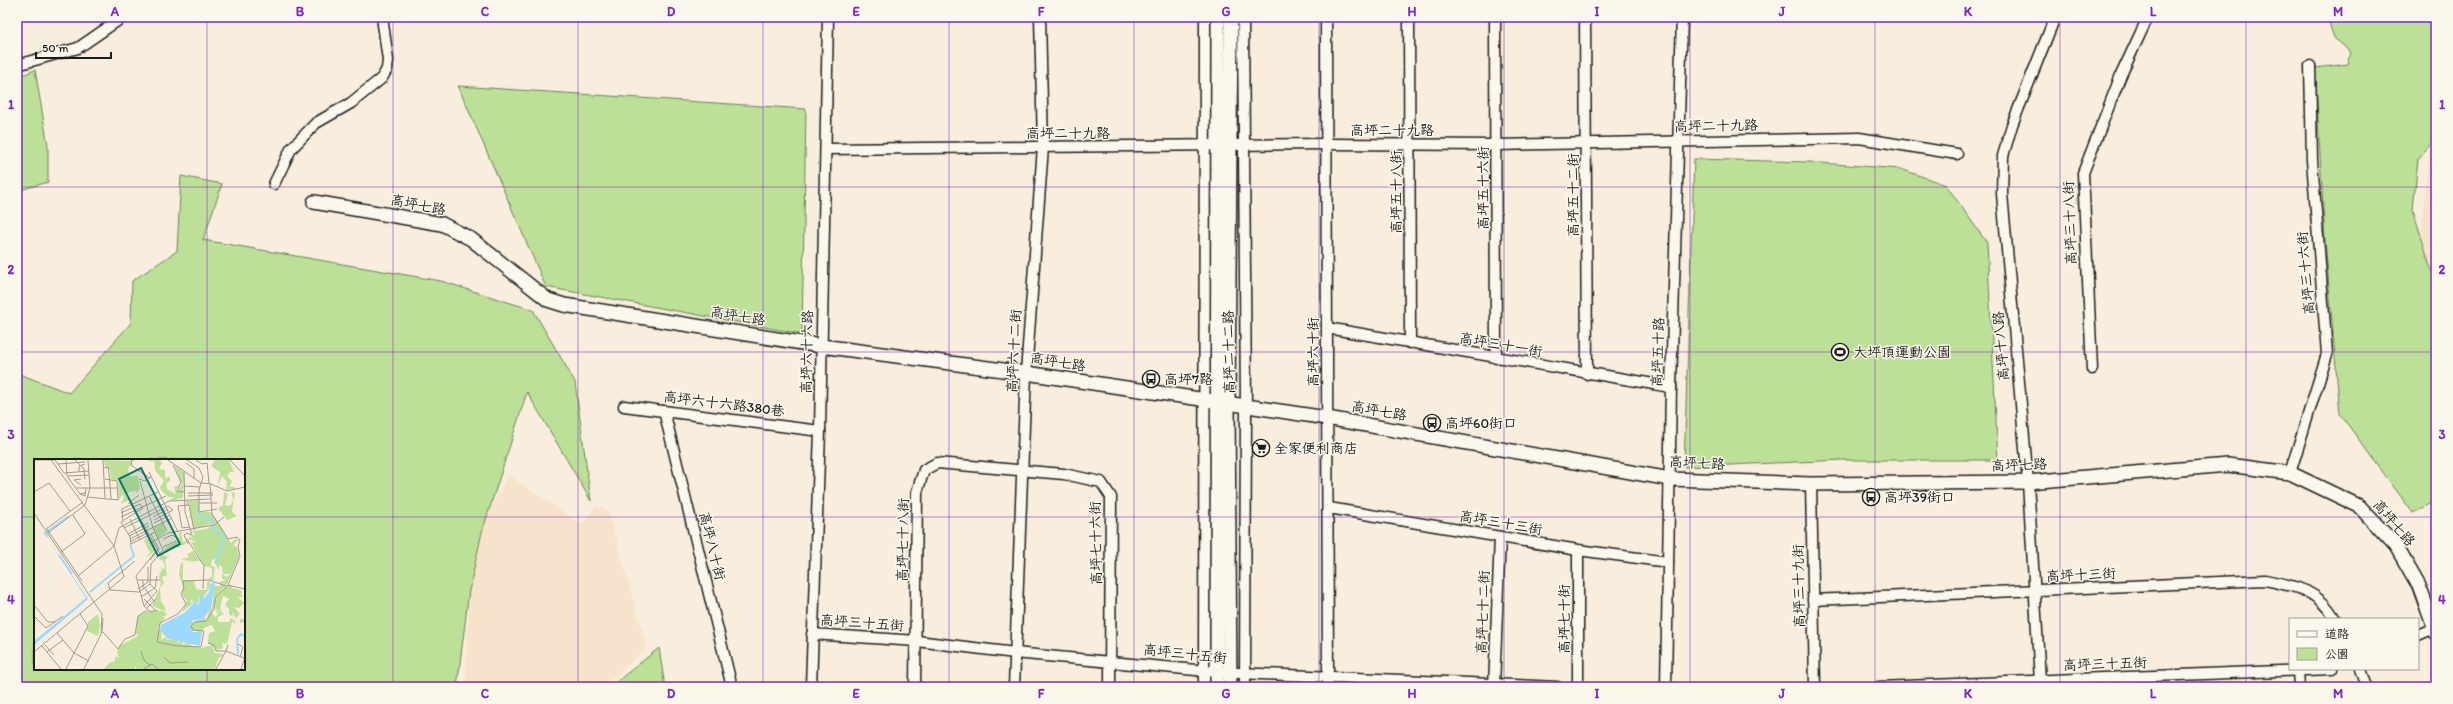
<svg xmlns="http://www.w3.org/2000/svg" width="2453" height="704" viewBox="0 0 2453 704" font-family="Itim,'LXGW WenKai TC',sans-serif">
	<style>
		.built { fill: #f7e3cb }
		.green { fill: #bde099; stroke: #6c7e5a; fill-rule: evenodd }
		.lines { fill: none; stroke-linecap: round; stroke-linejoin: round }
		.minor-casing { stroke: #1c1c1c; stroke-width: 13 }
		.tertiary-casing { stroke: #1c1c1c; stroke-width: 16 }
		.minor { stroke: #fbf7ec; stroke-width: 10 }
		.tertiary { stroke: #fbf7ec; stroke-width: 13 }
		.grid { fill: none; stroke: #7b2cbf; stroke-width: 1; stroke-opacity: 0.55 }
		.labels { text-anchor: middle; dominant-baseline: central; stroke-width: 3; stroke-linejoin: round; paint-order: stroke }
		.street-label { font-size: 14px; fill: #1c1c1c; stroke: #fbf7ec }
		.poi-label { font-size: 14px; fill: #1c1c1c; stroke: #fbf7ec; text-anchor: start }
		.inset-river { fill: none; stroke: #9dd8fd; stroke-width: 2 }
		.inset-road { fill: none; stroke: #a19a90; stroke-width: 1 }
		.view { fill: #0f766e; fill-opacity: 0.15; stroke: #0f766e; stroke-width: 2 }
		.inset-edge { fill: none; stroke: #1c1c1c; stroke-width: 2 }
		.neatline { fill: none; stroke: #7b2cbf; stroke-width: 1.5 }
		.grid-label { font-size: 13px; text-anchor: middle; font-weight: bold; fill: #7b2cbf }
	</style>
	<rect width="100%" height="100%" fill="#f9eedd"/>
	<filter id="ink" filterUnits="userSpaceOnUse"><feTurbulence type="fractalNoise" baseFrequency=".025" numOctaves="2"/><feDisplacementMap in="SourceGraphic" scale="8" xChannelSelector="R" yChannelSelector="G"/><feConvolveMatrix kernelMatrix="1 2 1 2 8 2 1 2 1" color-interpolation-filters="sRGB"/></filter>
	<g filter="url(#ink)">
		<g class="built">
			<polygon points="2436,81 2436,346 2411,329"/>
			<polygon points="508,475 582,524 596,505 608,510 647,648 603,687 465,687 468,614 475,538"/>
		</g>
		<g class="green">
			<polygon points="2327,17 2436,17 2436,138 2418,159 2413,210 2436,285 2436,500 2413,513 2340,414 2325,240 2315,68 2348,64 2351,52 2334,38"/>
			<polygon points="35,70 48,146 48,182 17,191 17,77"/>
			<polygon points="458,86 806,109 802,334 546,287"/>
			<polygon points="1694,159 1808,162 1901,169 1946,185 1987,243 1998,460 1843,460 1684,467"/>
			<path d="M181,176L222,184L203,240L441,281L533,310L575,382L591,501L527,392L482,532L469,591L457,687H104L97,683L92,687H17V373L69,393L131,323L132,281L177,251ZM35,460H244V669H35Z"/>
			<polygon points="659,648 665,687 610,687"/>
		</g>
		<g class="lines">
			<defs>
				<g id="minor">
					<polyline points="1243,17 1246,406 1245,687"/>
					<polyline points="1326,17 1328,687"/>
					<polyline points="1409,17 1410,343"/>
					<polyline points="1495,17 1496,358"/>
					<polyline points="1585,17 1587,374"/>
					<polyline points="17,65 78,48 123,17"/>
					<polyline points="826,149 1327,144 1497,145 1859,138 1957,154"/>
					<polyline points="274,184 291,149 316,123 351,103 382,78 387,69 388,60 382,17"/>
					<polyline points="1327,328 1671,387"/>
					<polyline points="2092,369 2083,173 2121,75 2148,17"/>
					<polyline points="624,406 820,431"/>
					<polyline points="664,411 732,687"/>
					<polyline points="2290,473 2327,354 2312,160 2310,66"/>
					<polyline points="1811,484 1815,687"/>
					<polyline points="1329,508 1578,550 1668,562"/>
					<polyline points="1578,550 1578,687"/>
					<path d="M1813,600L2265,580C2295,586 2319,590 2335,619"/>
					<polyline points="812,634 917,641 1015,653 1217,672 1557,687"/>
					<polyline points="2418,635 2434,628"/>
					<polyline points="2361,669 2367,687"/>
					<polyline points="2298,670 2299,687"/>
					<polyline points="2040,681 2028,482 2002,194 2003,156 2012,125 2055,17"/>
					<polyline points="811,687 820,431 828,17"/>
					<polyline points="915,687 917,492 924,470 937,463 1064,474 1101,482 1111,497 1110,687"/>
					<polyline points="1014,687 1026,373 1043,147 1040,17"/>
					<polyline points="1204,687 1205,17"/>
					<polyline points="1494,687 1500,537"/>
					<polyline points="1666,687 1671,387 1682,17"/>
					<polyline points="1879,687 2332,669"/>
				</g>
				<g id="tertiary">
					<polyline points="314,202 442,224 471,239 548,300 564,305 821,346 1026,373 1327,418 1670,479 1811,484 2028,482 2228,465 2290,473 2359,506 2396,546 2419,586 2436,633"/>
					<polyline points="1217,687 1218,17"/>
					<polyline points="1230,687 1228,403 1231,17"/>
				</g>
			</defs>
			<use href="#minor" class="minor-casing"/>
			<use href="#tertiary" class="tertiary-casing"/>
			<use href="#minor" class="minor"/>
			<use href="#tertiary" class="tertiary"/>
		</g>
	</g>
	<path class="grid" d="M207,17V460M393,17V687M578,17V687M763,17V687M949,17V687M1134,17V687M1319,17V687M1504,17V687M1690,17V687M1875,17V687M2060,17V687M2246,17V687M17,187H2436M17,352H2436M17,517H35M244,517H2436M207,669V687"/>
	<defs>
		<symbol id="stadium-ring" viewBox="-11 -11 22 22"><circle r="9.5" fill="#fbf7ec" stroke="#1c1c1c" stroke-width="1.5"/><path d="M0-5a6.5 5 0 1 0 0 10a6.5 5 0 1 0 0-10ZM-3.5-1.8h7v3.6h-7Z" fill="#1c1c1c"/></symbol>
		<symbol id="bus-ring" viewBox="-11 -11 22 22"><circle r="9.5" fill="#fbf7ec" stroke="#1c1c1c" stroke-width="1.5"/><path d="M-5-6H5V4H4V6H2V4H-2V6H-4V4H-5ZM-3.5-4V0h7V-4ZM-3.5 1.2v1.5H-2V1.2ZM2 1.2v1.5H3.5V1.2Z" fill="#1c1c1c"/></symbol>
		<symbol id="supermarket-ring" viewBox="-11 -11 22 22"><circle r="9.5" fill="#fbf7ec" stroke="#1c1c1c" stroke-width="1.5"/><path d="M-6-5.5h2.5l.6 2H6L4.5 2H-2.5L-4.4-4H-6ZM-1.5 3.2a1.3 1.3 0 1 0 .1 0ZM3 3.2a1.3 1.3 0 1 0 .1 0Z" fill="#1c1c1c"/></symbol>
	</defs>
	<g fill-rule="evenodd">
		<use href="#stadium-ring" x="1830" y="342" width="20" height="20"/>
		<use href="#bus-ring" x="1141" y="369" width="20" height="20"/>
		<use href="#bus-ring" x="1422" y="413" width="20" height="20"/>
		<use href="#supermarket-ring" x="1251" y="438" width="20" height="20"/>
		<use href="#bus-ring" x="1861" y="487" width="20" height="20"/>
	</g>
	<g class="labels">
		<g class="street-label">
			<text transform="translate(1716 126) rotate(-1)">高坪二十九路</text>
			<text x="1392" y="130">高坪二十九路</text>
			<text x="1068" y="133">高坪二十九路</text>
			<text transform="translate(1483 188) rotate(-90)">高坪五十六街</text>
			<text transform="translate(1396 192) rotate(-90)">高坪五十八街</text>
			<text transform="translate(1573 195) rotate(-90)">高坪五十二街</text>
			<text transform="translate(418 205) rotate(11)">高坪七路</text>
			<text transform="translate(2070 223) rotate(-92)">高坪三十八街</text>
			<text transform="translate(2306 273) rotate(-95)">高坪三十六街</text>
			<text transform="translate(738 316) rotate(9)">高坪七路</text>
			<text transform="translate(1501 345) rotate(10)">高坪三十一街</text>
			<text transform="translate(2001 346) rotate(-95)">高坪十八路</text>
			<text transform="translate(1014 351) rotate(-87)">高坪六十二街</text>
			<text transform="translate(807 352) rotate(-89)">高坪六十六路</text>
			<text transform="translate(1229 352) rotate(-91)">高坪二十二路</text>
			<text transform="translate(1313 352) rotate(-90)">高坪六十街</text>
			<text transform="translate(1658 352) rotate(-88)">高坪五十路</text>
			<text transform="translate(1058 362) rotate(9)">高坪七路</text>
			<text transform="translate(724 404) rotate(7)">高坪六十六路380巷</text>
			<text transform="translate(1379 411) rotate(10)">高坪七路</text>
			<text transform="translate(1697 463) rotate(3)">高坪七路</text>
			<text transform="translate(2019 465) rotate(-2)">高坪七路</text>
			<text transform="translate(1501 523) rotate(10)">高坪三十三街</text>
			<text transform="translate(2394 523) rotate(50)">高坪七路</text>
			<text transform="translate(903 540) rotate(-89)">高坪七十八街</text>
			<text transform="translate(1096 543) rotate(-91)">高坪七十六街</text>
			<text transform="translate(712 546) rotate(76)">高坪八十街</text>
			<text transform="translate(2081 575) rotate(-3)">高坪十三街</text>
			<text transform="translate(1799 586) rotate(-91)">高坪三十九街</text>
			<text transform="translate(1483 612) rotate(-88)">高坪七十二街</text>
			<text transform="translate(1564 619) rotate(-90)">高坪七十街</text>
			<text transform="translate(862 623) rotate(4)">高坪三十五街</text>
			<text transform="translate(1185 654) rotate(6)">高坪三十五街</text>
			<text transform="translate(2105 664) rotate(-2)">高坪三十五街</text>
		</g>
		<g class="poi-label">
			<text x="1853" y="352">大坪頂運動公園</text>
			<text x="1164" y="379">高坪7路</text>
			<text x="1445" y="423">高坪60街口</text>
			<text x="1274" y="448">全家便利商店</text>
			<text x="1884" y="497">高坪39街口</text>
		</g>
	</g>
	<g transform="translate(34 459)">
		<rect width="211" height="211" fill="#f9eedd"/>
		<path d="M70,1L97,2L98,5L94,9L96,17H104L106,30L101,35L103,31L93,34L92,37L97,40L87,45L90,38L88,36L85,41L84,24L87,23L77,20L76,11L71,8ZM113,1H126L128,4L125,10L131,11V19L136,18V22L132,25L133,30L142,35L140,28L145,26L142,31L145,33L144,32L148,25L140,6L150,13L149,39L135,42L140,38H134L127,31L126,28L130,22L121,11L120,1L118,3ZM181,1H195L200,13H196L193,17L198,22L195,28H201V30L192,31L193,23L188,17L184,27L186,13L177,7ZM190,33L194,35L191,46L196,47L199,42L198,34L201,33L198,53L203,57L193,61L184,49L189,46ZM165,41V53H177L184,63L160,70L157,58L153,59L156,57V46H152V42ZM184,63L197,84L202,79L205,81L199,86L203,88L205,98L193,125L183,136L178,154L181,158L184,155L181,151L190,155L184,158V163H195L197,159L201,162L202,160H209L211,163L206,164V160H202L201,166L200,163H198L193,185L188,184L189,189L183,191L174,183L175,174L181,172L178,166L170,169L167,173L159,172L156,170L157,163L169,161H167L171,158L172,163L175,151L178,149L180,127H187L185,123L192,121L188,120V115L193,118L196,115H189L188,108L185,106V111L180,103L182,99L178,101L177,107L181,108L179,122L174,120L178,118V109L170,107L157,83H163L154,80L155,78L159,79L156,76H161L158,72L172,70ZM129,64L132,73L124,79L119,69ZM149,73L147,75L149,83L153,82L150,86H145L146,89L139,88L132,94L129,92L131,89L145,81L144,74ZM113,79L122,91L116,96L111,98L116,94L110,81ZM157,89L166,102L149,103V121L160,122L162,130L166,131H173V123L176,122L175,130L169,139L166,136L164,145L156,140L158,145L148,153L153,142L148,135L149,129L147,134L149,128L145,116L146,107L148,103L159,102L147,101L155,98L153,95L159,92ZM127,94L132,98L136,95L131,102L133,116L128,118L130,124L126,129L127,142L132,150L130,152L118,147L127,125L125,117L128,110L125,108L130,110L131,107L129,102L125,100ZM192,127H199L197,132L199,129L207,131L208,138H204L210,144L205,149L200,148L206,155L202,159L198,153L199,158L195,155V150L191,146L195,140L192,138L189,137L188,141L186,150L189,154L181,150L183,138ZM122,151L131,153L133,156L129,157L131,159L123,170L128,171L127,181L132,178L133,181L142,180L144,184L148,182V185L156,184L158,187L167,189L178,186L181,194L189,195L188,198H185L181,210H103L101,207V210H70L75,204L81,202V198H85L83,194L85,187L104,177L102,174L103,158L113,152ZM64,155L66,166L64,177L53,172L54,163Z" fill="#bde099"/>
		<path d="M11,75L54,140L0,186V182L52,139ZM181,123L177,149L168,162L159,161L156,167L159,173H168L166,187L134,180L126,171L127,166L150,154L159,145L158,142L165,146L166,136H169L170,140L175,133L176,125Z" fill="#9dd8fd"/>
		<path class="inset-river" d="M163,51L169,60H178L179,66M178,68L183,74L188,73M14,78L11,74L35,57M25,96L38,115M181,104L191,77M56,133L100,97L96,85M204,195L203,180L207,175L211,177"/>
		<path class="inset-road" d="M0,1H20M21,1L30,14L55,12M32,1L33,17L46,35L52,34M41,1L50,10L51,20M69,1L71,40M100,1L97,2L98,7L116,19M134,1L167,24L177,25L193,32L211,28M153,1L165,9M162,1L168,5L173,4L175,24M196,1L211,17M152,4L160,10V20M24,5L51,3M139,6L147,23L143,32L151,33M70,9L74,8L75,14L77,40M165,9L169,18L165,31V53L183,50M45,13V7L51,5M115,13L144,73M150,13L151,53L158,76M34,17L55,16M47,20L40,21L47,26M105,20L111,22L117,18M176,24L178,55L194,80L203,78L206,81L204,88L206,97L194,126M150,27L166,28M42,29H84M0,33L15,24L36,52M154,34H179M46,35L51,37L52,29M115,37L133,72M154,37L179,36M53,38L84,41L83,22L71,20M165,44H183M94,45L105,36M0,54L68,155L67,175L50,210M87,54L106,45L109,49L87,63L96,78L97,85L121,73M87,58L132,37M119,58L134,50M96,60L106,81M89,61L88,50L124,33M107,61L126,95M120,64L136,56M155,68L148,69L144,47L155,46L160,71M85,69L135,42L176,40M90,69L134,47L139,51L120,61M12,70L49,43M13,70L48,122M14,74L51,46L56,29L54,1M94,75L114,64M95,77L115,67M96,80L138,59M129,80L138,76L144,79M153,80L170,107L169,130M96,83L113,74M118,83L134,74L180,66L190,58M154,85L150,76L153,74L157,76M129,88L142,82M123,91L102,117L110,147L117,153L123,151M27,93L51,75L39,56M116,101L125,90L117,75M44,117L80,87L85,69M103,121H126M109,121V127L120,142M194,126L211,130M192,127L175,121L149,122L150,129L147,135L152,145L144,155L126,164L123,183L143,187L167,188L170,172L159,171L157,167L161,163L172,162L180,150L182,138L194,126M104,130L114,123V108M76,131L74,124L101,102M76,131L105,133M105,133L116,125L117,105L129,91L119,69L106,22M107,138L121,129L123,117M110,140L121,151M0,146L14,163H21M110,147L123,132L116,125M112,150L122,140M0,157L12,169L29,157M69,173L84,190L91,180L101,176L104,157L113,151M23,174L40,194L55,202M68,174L69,159M174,184L180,186L182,192H192L194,186M204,185L209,188L206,198M7,186L27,210M11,186L20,196M107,192L110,201L116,206M0,193L90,118L80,87L17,1M13,193L29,181M130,198L136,204L154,203M32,210L54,167L46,155M110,210L118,205L124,210M182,210L192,192L210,199M207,210L211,198"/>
		<path class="view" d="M107,9L146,85L124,97L85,20Z"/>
		<rect width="211" height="211" class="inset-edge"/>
	</g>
	<rect width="2453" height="704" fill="none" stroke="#fbf7ec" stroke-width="44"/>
	<rect x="2289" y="618" width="130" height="52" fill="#fbf7ec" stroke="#a29f99"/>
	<rect x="2297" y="631" width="20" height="6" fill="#fbf7ec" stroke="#a29f99"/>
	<text x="2325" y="638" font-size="12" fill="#1c1c1c">道路</text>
	<rect x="2297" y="648" width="20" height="12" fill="#bde099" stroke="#a29f99"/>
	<text x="2325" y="658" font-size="12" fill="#1c1c1c">公園</text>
	<path d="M36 52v6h75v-6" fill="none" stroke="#1c1c1c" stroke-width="2"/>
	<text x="42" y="52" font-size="12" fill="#1c1c1c" stroke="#fbf7ec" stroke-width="3" paint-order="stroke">50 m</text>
	<rect x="22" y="22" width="2409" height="660" class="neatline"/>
	<g class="grid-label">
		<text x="115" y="16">A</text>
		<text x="300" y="16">B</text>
		<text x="485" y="16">C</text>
		<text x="671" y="16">D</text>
		<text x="856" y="16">E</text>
		<text x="1041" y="16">F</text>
		<text x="1226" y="16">G</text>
		<text x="1412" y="16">H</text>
		<text x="1597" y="16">I</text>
		<text x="1782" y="16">J</text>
		<text x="1968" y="16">K</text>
		<text x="2153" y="16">L</text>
		<text x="2338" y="16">M</text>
		<text x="11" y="109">1</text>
		<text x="2442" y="109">1</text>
		<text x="11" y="274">2</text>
		<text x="2442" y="274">2</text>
		<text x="11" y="439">3</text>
		<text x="2442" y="439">3</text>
		<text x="11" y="604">4</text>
		<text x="2442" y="604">4</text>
		<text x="115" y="698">A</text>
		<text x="300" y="698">B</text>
		<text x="485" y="698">C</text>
		<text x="671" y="698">D</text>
		<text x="856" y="698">E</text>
		<text x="1041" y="698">F</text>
		<text x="1226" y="698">G</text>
		<text x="1412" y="698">H</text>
		<text x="1597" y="698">I</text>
		<text x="1782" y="698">J</text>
		<text x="1968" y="698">K</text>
		<text x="2153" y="698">L</text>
		<text x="2338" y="698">M</text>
	</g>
</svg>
